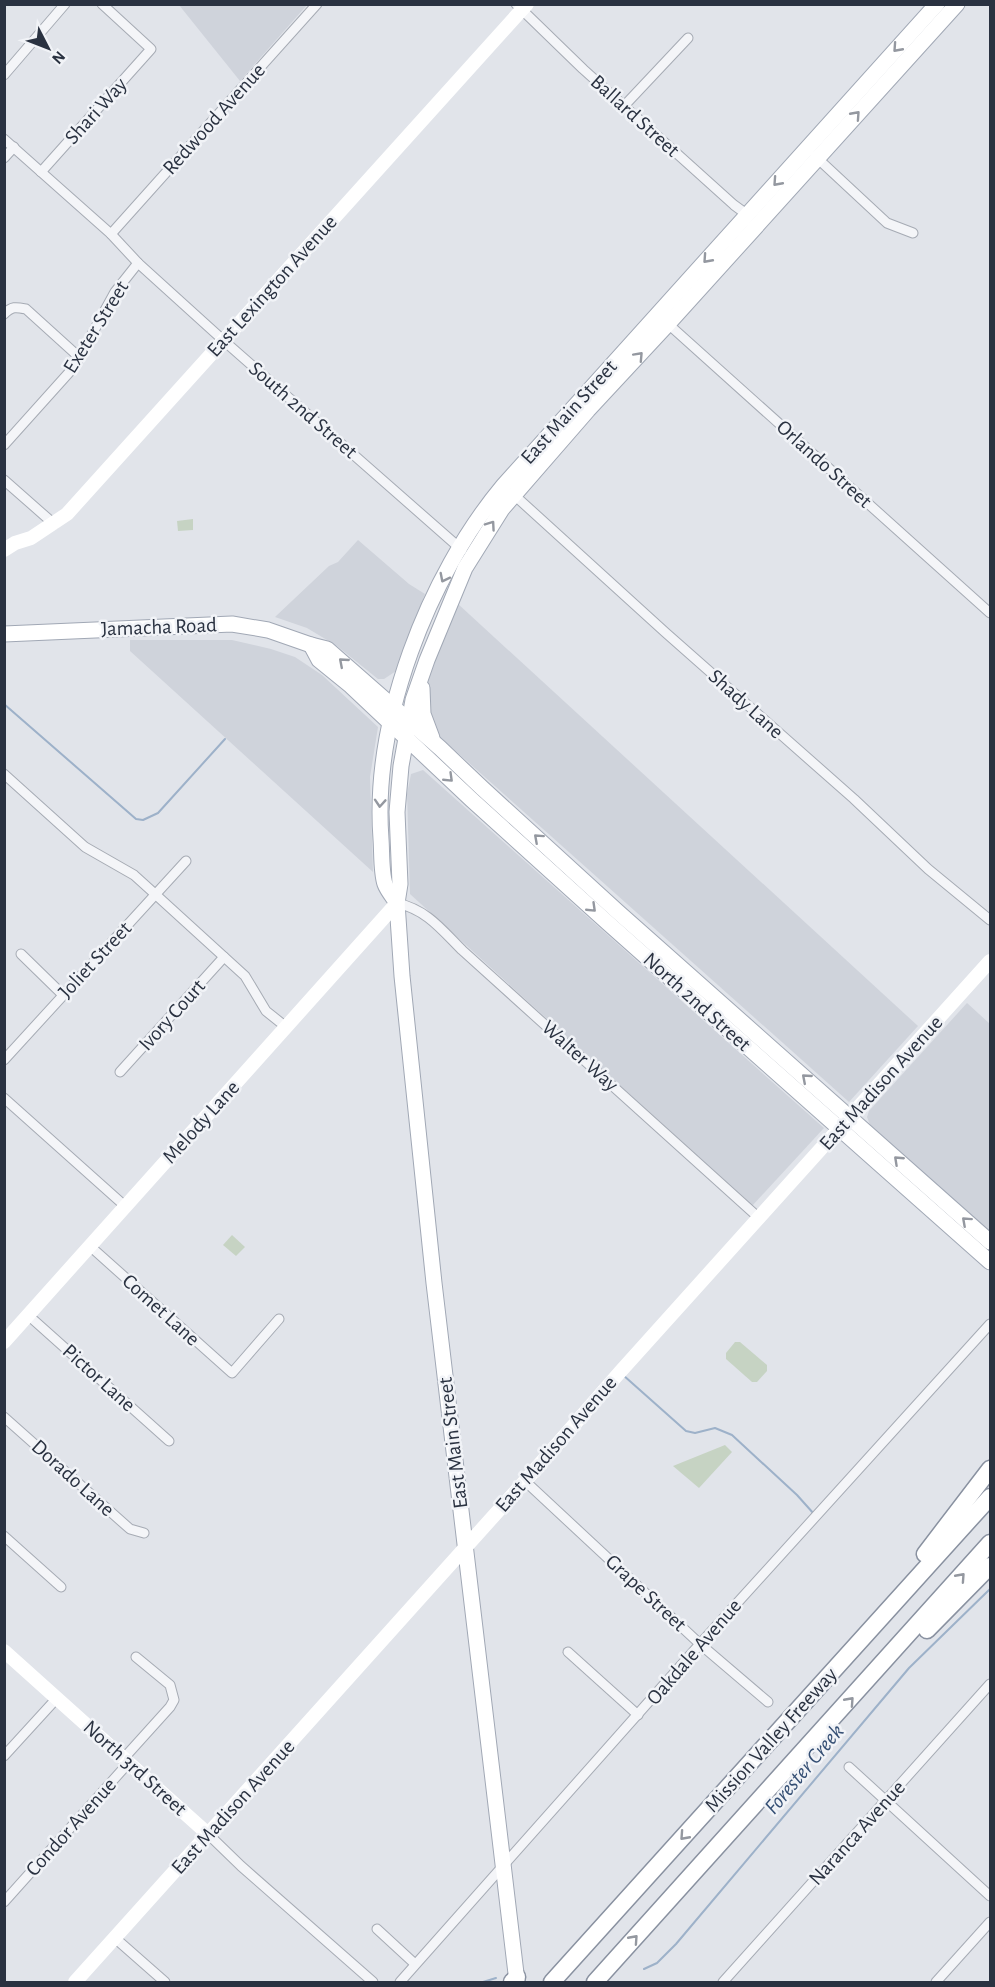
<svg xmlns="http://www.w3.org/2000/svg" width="995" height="1987" viewBox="0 0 995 1987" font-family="'Alegreya Sans',sans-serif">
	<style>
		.built { fill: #cfd3db }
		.green { fill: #c6d3c3 }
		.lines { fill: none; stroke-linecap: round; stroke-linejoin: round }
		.stream { stroke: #9db1c9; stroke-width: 2 }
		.street-casing { stroke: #a6abb4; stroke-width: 11 }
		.primary-casing { stroke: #a1a8b5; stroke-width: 17 }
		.highway-casing { stroke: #8991a0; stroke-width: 19 }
		.street { stroke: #f4f5f8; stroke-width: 9 }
		.secondary { stroke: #fff; stroke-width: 14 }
		.primary { stroke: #fff; stroke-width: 15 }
		.highway { stroke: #fff; stroke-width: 16 }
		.oneway { stroke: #9498a0 }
		.labels { text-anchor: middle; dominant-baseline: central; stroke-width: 5; stroke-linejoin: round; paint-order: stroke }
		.street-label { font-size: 21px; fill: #2a3241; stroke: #f1f3f7 }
		.water-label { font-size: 22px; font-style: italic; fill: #354f74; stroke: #f1f3f7 }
	</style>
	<rect width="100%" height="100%" fill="#e1e4ea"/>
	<g class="built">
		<polygon points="179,5 307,5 240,81"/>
		<polygon points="358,540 409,584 425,594 396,671 384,679 378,679 337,646 307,628 275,617 329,566 338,562"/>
		<polygon points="457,603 918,1026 849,1102 422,721 420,693"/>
		<polygon points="130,640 232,640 271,649 295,657 322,675 378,727 370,777 373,872 130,651"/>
		<polygon points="423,770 824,1128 752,1206 410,894 407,794 411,774"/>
		<polygon points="967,1003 990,1024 990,1232 870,1125 867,1117 869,1111"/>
	</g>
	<g class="green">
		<polygon points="193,519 193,530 178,531 177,521"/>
		<polygon points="232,1235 245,1247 236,1256 223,1245"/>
		<polygon points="735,1342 740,1342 767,1365 767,1371 757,1382 752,1382 726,1359 726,1353"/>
		<polygon points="725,1445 732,1452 699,1488 673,1466"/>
	</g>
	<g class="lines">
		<g class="stream">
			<polyline points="4,704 136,819 143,820 158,813 225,739"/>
			<polyline points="623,1375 686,1431 695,1433 715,1428 732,1435 797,1495 814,1514"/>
			<polyline points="644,1969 657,1963 676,1944 909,1668 990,1589"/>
			<polyline points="483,1982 496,1978"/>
		</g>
		<defs>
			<g id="street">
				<polyline points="516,4 583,69 734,205 749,216"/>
				<polyline points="4,75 65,4"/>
				<polyline points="624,106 688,38"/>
				<polyline points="4,139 111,234 138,263 223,340 462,550"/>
				<polyline points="815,156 887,223 913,233"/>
				<polyline points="4,158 14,147"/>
				<polyline points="41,172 151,49 102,4"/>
				<polyline points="111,234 317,4"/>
				<path d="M4,314C12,306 16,307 26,309L79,357"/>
				<polyline points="666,322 990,613"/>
				<polyline points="4,445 74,367 115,292 138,263"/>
				<polyline points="4,480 54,524"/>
				<polyline points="512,493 666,633 854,799 928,869 990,920"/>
				<polyline points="4,774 85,847 134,875 155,894 245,976 266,1011 286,1027"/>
				<path d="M397,903C427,910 441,929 462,950L759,1218"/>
				<polyline points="21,954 63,995"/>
				<polyline points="4,1060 186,861"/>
				<polyline points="120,1072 224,957"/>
				<polyline points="4,1098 126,1207"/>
				<polyline points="91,1247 232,1373 279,1319"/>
				<polyline points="28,1315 169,1441"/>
				<polyline points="4,1417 130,1529 144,1533"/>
				<polyline points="525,1481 700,1644 768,1702"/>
				<polyline points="4,1536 61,1587"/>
				<polyline points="568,1652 638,1715"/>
				<polyline points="4,1756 57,1698"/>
				<polyline points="849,1767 990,1896"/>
				<polyline points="208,1834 241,1866 373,1982"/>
				<polyline points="4,1902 123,1769 124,1758 170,1707 174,1700 170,1685 136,1657"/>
				<polyline points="377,1929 415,1964"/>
				<polyline points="115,1938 165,1982"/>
				<polyline points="400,1982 700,1644 990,1324"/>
				<polyline points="723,1982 990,1684"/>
				<polyline points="936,1982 990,1922"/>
			</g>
			<g id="primary">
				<polyline points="4,634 232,624 268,630 311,645 327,649 440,748 482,788 618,912 990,1242"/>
				<polyline points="311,645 319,660 351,686 472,800 608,923 990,1262"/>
				<polyline points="422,688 423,714 432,738"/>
				<path d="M397,903C393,897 387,890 385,884C381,872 382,852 381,839C372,721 428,576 503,486L937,4"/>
				<polyline points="517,1982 434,1283 402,976 397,903 400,884 397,812 401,766 413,700 427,660 465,568 502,509 588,410 668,324 957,4"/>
			</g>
			<g id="highway">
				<polyline points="925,1554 990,1469"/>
				<polyline points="927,1630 990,1566"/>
				<polyline points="512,1982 517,1977"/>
				<polyline points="552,1982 990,1497"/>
				<polyline points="595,1982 990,1543"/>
			</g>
		</defs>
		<use href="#street" class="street-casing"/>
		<use href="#primary" class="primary-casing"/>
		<use href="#highway" class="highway-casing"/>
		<use href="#street" class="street"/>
		<g class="secondary">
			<polyline points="4,550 15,543 31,538 67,514 527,4"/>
			<polyline points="4,1342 397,903"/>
			<polyline points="4,1651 208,1834"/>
			<polyline points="75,1982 526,1480 620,1372 990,961"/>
		</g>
		<use href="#primary" class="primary"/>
		<use href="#highway" class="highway"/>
	</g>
	<defs><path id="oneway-chevron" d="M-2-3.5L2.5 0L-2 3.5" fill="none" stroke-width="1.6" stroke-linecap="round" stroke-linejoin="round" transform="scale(1.5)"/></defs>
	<g class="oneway">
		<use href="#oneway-chevron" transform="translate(897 48) rotate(132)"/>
		<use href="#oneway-chevron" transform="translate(856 115) rotate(-48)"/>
		<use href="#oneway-chevron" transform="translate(777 182) rotate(132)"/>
		<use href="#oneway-chevron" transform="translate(707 259) rotate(132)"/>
		<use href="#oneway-chevron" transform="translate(639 356) rotate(-47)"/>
		<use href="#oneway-chevron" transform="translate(491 525) rotate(-55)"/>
		<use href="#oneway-chevron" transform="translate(444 578) rotate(117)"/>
		<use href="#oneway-chevron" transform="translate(343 662) rotate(-139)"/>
		<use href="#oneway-chevron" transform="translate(449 778) rotate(44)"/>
		<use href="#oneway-chevron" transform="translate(380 803) rotate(94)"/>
		<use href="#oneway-chevron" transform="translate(538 838) rotate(-138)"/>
		<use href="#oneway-chevron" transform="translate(592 908) rotate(44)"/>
		<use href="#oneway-chevron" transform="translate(806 1078) rotate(-139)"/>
		<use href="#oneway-chevron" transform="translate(898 1160) rotate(-137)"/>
		<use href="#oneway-chevron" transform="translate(966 1221) rotate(-138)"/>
		<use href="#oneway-chevron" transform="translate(961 1577) rotate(-48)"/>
		<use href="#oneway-chevron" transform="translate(850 1701) rotate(-48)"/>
		<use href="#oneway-chevron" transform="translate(684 1836) rotate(132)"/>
		<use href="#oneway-chevron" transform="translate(634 1939) rotate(-48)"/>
	</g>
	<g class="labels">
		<g class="street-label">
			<text transform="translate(96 111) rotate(-48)">Shari Way</text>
			<text transform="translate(635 116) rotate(42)">Ballard Street</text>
			<text transform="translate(214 119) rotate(-48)">Redwood Avenue</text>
			<text transform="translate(272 286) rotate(-48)">East Lexington Avenue</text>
			<text transform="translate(96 327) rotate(-58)">Exeter Street</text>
			<text transform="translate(303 410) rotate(41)">South 2nd Street</text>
			<text transform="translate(569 412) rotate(-48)">East Main Street</text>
			<text transform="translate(824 464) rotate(42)">Orlando Street</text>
			<text transform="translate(159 627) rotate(-2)">Jamacha Road</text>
			<text transform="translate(746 704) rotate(42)">Shady Lane</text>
			<text transform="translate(95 960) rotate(-47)">Joliet Street</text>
			<text transform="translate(697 1002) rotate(42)">North 2nd Street</text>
			<text transform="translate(172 1015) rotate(-48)">Ivory Court</text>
			<text transform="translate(580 1056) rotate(42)">Walter Way</text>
			<text transform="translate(881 1083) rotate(-48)">East Madison Avenue</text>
			<text transform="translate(201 1122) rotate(-48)">Melody Lane</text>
			<text transform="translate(161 1310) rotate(42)">Comet Lane</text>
			<text transform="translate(99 1378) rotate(42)">Pictor Lane</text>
			<text transform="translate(453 1443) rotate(-97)">East Main Street</text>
			<text transform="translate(556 1444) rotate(-49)">East Madison Avenue</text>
			<text transform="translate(73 1478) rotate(42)">Dorado Lane</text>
			<text transform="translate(646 1593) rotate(43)">Grape Street</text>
			<text transform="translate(694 1652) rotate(-49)">Oakdale Avenue</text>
			<text transform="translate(771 1740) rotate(-48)">Mission Valley Freeway</text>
			<text transform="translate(135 1768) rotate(42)">North 3rd Street</text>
			<text transform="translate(233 1807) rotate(-48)">East Madison Avenue</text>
			<text transform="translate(71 1827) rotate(-48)">Condor Avenue</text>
			<text transform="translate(857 1833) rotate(-48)">Naranca Avenue</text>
		</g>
		<g class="water-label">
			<text transform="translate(804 1769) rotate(-50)">Forester Creek</text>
		</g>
	</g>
	<rect width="995" height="1987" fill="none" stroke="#2a3241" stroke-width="12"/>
	<g transform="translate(48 48) rotate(132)" stroke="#f1f3f7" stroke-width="4.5" paint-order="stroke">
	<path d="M0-4.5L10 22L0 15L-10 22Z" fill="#2a3241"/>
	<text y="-9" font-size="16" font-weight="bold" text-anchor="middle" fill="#2a3241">N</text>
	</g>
</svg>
